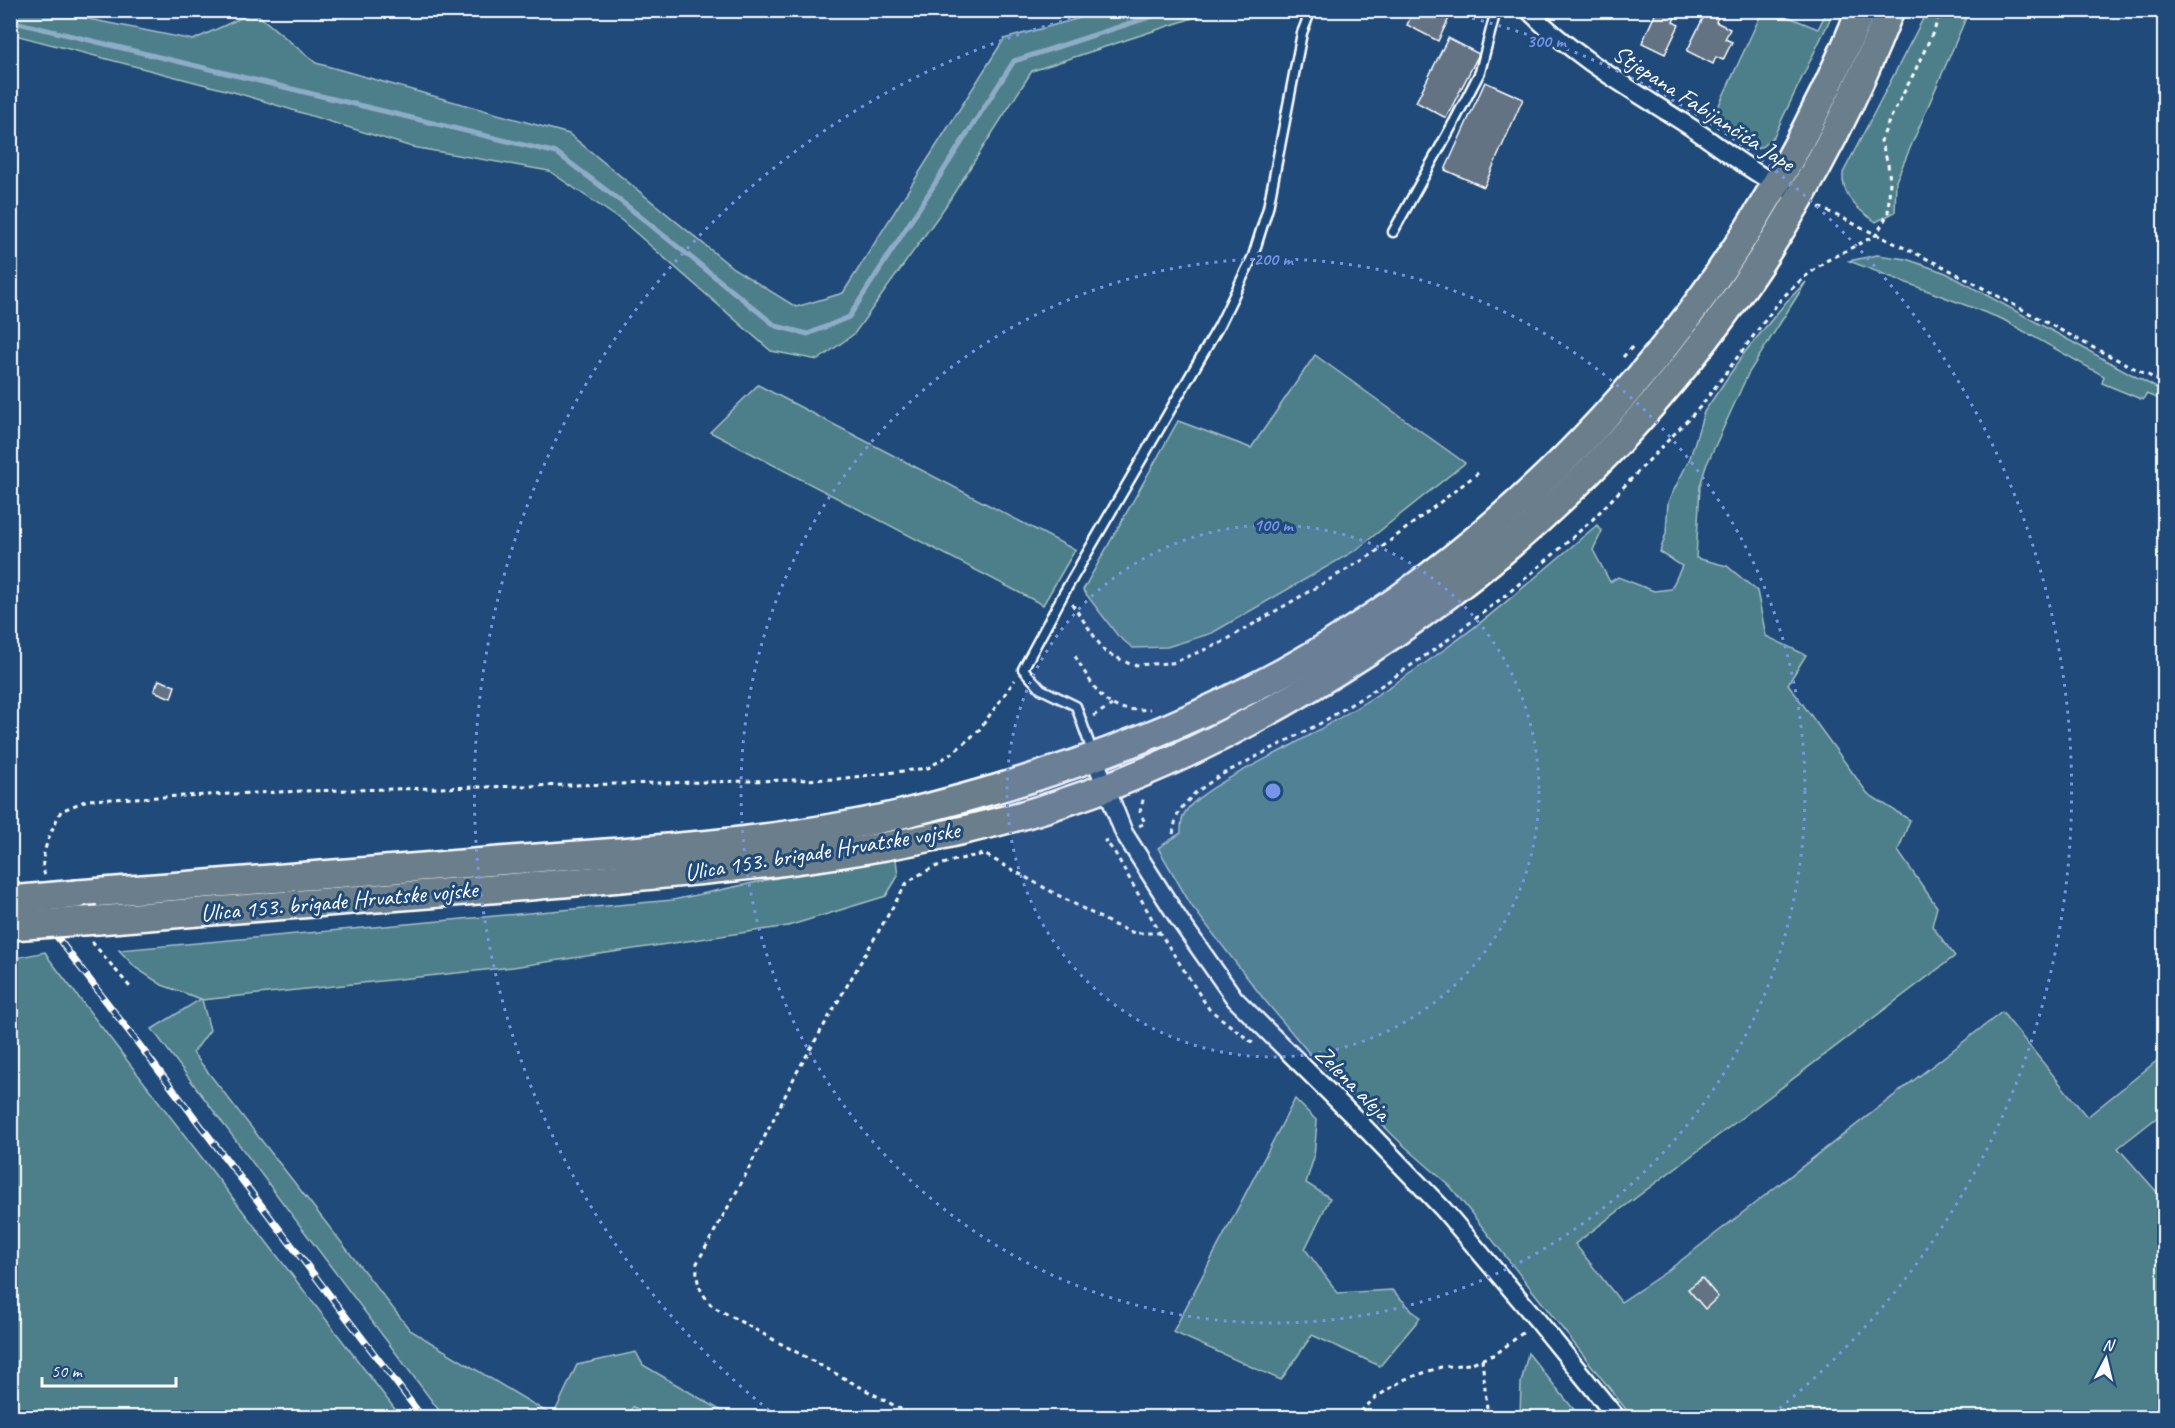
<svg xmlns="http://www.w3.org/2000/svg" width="2175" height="1428" viewBox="0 0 2175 1428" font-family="Caveat,sans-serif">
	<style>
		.green { fill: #4d7f8a; stroke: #a6bfc4; stroke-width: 1.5 }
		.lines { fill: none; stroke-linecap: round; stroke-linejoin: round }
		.stream { stroke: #8eacc6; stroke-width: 5 }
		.building { fill: #647383; stroke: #fff; stroke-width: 1.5 }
		.service-casing { stroke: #fff; stroke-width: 13 }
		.minor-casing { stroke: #fff; stroke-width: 21 }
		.primary-casing { stroke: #fff; stroke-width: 32 }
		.path { stroke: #fff; stroke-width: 3; stroke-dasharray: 4.5 4.5; stroke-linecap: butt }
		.service { stroke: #1f4a7a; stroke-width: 8 }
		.minor { stroke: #1f4a7a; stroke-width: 16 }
		.primary { stroke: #6b7e8b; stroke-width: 27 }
		.rail-casing { stroke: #fff; stroke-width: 7 }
		.rail { stroke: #1f4a7a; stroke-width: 4.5; stroke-dasharray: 14; stroke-linecap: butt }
		.primary-bridge-casing { stroke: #fff; stroke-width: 32; stroke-linecap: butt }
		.primary-bridge { stroke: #6b7e8b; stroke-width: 27 }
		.ring { fill: none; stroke: #7795e8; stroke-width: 3; stroke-dasharray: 3 6 }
		.labels { text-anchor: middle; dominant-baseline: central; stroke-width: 6; stroke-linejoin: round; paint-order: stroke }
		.street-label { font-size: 24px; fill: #fff; stroke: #1f4a7a }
		.centre { fill: #7795e8; stroke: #1f4a7a; stroke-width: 3 }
		.ring-label { font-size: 18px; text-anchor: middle; font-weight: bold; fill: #7795e8; stroke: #1f4a7a; stroke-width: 6; stroke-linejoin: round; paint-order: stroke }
	</style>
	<rect width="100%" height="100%" fill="#1f4a7a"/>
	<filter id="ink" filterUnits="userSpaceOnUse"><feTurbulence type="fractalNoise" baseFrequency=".0167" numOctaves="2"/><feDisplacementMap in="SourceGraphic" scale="12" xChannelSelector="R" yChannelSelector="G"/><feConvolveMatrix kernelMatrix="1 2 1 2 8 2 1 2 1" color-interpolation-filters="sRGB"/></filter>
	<g filter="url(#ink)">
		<g class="green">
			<polygon points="1763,10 1774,11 1818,29 1827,11 1834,11 1774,136 1763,146 1757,149 1746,145 1712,120"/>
			<polygon points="10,11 49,11 193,40 254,12 316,63 569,134 733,268 796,307 843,293 1004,39 1105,11 1214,11 1032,71 945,207 854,334 818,360 771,351 621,220 549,171 412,147 237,93 11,34"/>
			<path d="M1927,11H1969L1896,181L1895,212L1876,222C1858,210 1841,196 1843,173Z"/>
			<polygon points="1877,255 1906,259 1946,273 2164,392 2164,401 2146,394 2143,400 2102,383 2104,376 2002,319 1849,261"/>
			<path d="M1806,282L1748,374L1706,466L1700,486L1696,558L1727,566L1757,591L1766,636L1806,655L1788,684L1868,794L1910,820L1898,851L1937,907L1932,926L1955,956L1575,1244L1621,1302L1666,1272L2002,1012L2087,1117L2164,1055V1112L2118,1148L2164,1200V1417H1632L1450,1186L1401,1143L1309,1053L1263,998L1191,905L1158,848L1181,833C1181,825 1181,818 1186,811C1200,789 1269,758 1294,744C1346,715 1397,684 1445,649C1498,611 1547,567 1597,525L1602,531L1593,550L1610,582L1618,577L1654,591L1671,589L1682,566L1660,552L1666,533L1668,502L1690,458L1704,412L1745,352L1787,301Z"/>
			<polygon points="1315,355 1465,463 1356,550 1212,633 1167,647 1133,648 1118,636 1083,590 1178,421 1251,448"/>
			<polygon points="758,385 1075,550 1043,605 710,432"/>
			<polygon points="896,859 898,876 886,896 788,926 513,967 202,1000 210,1030 193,1053 410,1330 553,1416 577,1365 636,1352 643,1365 732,1417 656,1417 633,1407 625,1417 444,1417 152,1029 201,999 162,985 136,968 119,950 673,900 781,877"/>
			<polygon points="45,952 50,960 401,1417 11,1417 11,959"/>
			<polygon points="1295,1099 1317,1121 1314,1157 1306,1183 1330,1198 1305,1249 1338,1293 1392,1290 1420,1318 1380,1366 1312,1335 1281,1380 1173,1332"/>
			<polygon points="1528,1353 1580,1417 1520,1417 1521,1383"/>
		</g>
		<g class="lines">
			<polyline class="stream" points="10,21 557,153 627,206 776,326 808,334 849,317 1014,61 1171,10"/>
		</g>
		<g class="building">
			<polygon points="1414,10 1453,10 1438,41 1407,25"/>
			<polygon points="1657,10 1678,10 1673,22 1679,25 1665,54 1642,43"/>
			<polygon points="1707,10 1718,16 1716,22 1730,29 1725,39 1732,42 1723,60 1716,57 1713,64 1687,51"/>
			<polygon points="1448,38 1479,54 1446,118 1416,102"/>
			<polygon points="1485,82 1523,99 1484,187 1445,170"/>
			<polygon points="159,680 175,686 171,698 154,691"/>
			<polygon points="1702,1278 1718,1297 1705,1309 1688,1289"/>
		</g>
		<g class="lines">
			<defs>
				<g id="service">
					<polyline points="1393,232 1454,122 1480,72 1496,10"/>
					<polyline points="1093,754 1076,706 1041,689 1023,669 1064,593 1219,326 1253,256 1268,208 1302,33 1311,10"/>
				</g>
				<g id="minor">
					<path d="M1528,10C1576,59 1635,91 1692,128C1722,148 1751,172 1784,189"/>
					<polyline points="1094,757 1124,833 1178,918 1235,999 1367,1130 1443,1209 1538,1321 1617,1418"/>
				</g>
				<g id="primary">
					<path d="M78,894C231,883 384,871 537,858C657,849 780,842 898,815C1019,786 1140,746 1251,689C1302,664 1350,633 1397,600C1605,452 1765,247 1861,10"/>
					<path d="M98,920C242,909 386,897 530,886C695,872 863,860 1023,815C1124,786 1219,742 1309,688C1577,529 1776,301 1890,10"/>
				</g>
			</defs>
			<use href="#service" class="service-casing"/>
			<use href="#minor" class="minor-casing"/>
			<use href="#primary" class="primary-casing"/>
			<g class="path">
				<polyline points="1819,207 1944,267 2090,346 2164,383"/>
				<polyline points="1623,357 1635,344"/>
				<polyline points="1072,604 1105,652 1132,665 1172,663 1221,643 1373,554 1478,473"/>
				<path d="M1075,656C1083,669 1098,698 1113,705C1123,711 1140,710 1150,709"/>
				<polyline points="1093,716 1112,705"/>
				<polyline points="1139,826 1145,823 1140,812 1144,796"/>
				<polyline points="1173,834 1176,818 1183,806 1195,793 1219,776 1321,723 1387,682 1445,642 1506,595 1555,553 1592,520 1701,406 1781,299 1802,279 1826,261 1876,235 1888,214 1890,181 1888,164 1881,141 1889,121 1913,75 1935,28 1940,10"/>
				<polyline points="1108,840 1105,841 1114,851 1160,933 1209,1009 1254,1044"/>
				<path d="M45,875C37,859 53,827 61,811L87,800L304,791L838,779L928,768L954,752L979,730L1015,680"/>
				<polyline points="92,942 130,987"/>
				<polyline points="1482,1359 1488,1418"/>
				<path d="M917,1418L712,1306C699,1290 696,1283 697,1263L743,1180L797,1072L906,884C930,865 954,860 984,854L1052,892L1114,925L1134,933H1160"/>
				<polyline points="1354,1418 1375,1398 1403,1380 1441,1367 1469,1364 1496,1354 1525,1331"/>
			</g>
			<use href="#service" class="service"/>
			<use href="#minor" class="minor"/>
			<use href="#primary" class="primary"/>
			<defs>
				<polyline id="rail" points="10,875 423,1418"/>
			</defs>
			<use href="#rail" class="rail-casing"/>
			<use href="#rail" class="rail"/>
			<defs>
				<g id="primary-bridge">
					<polyline points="10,900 78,894"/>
					<polyline points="11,926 98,920"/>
				</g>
			</defs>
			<use href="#primary-bridge" class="primary-bridge-casing"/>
			<use href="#primary-bridge" class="primary-bridge"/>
		</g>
	</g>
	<circle cx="1273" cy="791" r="266" fill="#7795e8" fill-opacity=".12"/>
	<g class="ring">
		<circle cx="1273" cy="791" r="266"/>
		<circle cx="1273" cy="791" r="532"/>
		<path d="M776 1416A798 798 0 0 1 1100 12M1446 12A798 798 0 0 1 1770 1416"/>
	</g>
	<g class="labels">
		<g class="street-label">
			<text transform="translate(1704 108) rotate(33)">Stjepana Fabijančića Jape</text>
			<text transform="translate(822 851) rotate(-9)">Ulica 153. brigade Hrvatske vojske</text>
			<text transform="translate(339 901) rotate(-5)">Ulica 153. brigade Hrvatske vojske</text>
			<text transform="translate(1353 1083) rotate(45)">Zelena aleja</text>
		</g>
	</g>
	<circle cx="1273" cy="791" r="9" class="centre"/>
	<g class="ring-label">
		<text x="1546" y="47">300 m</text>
		<text x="1273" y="265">200 m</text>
		<text x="1273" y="531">100 m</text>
	</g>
	<rect width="2175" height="1428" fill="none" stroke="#1f4a7a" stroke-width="36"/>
	<rect x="18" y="18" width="2139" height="1392" fill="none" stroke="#fff" stroke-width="2" filter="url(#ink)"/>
	<g transform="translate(2106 1359) rotate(7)" stroke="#1f4a7a" stroke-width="4.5" paint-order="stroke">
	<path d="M0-4.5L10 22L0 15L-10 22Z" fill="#ffffff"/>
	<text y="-9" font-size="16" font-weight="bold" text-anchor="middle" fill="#ffffff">N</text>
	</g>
	<path d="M42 1377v9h134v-9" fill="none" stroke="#ffffff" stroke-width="3"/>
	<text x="51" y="1377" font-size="18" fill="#ffffff" stroke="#1f4a7a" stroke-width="4.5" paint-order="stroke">50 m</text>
</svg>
